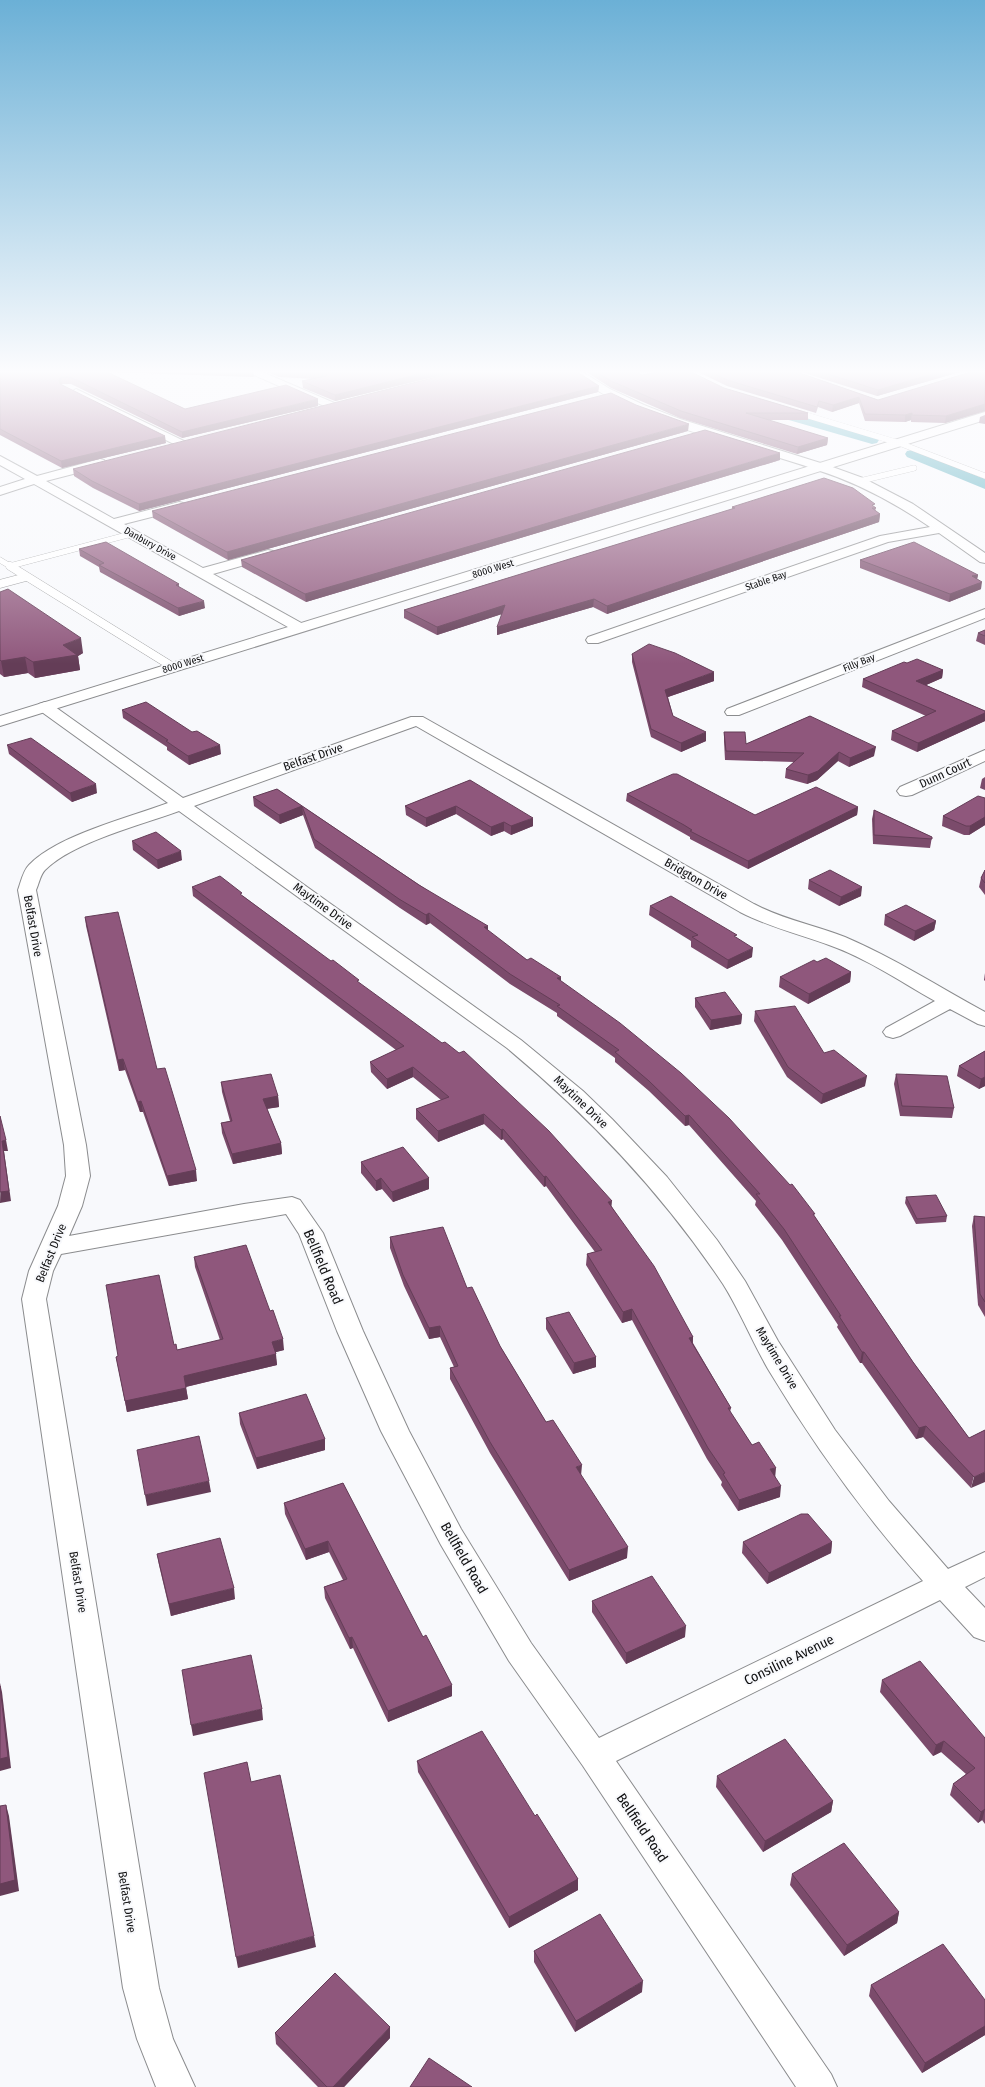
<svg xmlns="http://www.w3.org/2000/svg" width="985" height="2087" viewBox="0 0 985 2087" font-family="'Fira Sans Condensed',sans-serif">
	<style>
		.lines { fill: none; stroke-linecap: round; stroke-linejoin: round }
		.canal { fill: #50aabb; fill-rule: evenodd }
		.service-far1-casing { stroke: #8b8c8e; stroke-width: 6 }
		.service-casing { stroke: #8b8c8e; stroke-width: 9 }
		.minor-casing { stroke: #8b8c8e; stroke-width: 2 }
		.tertiary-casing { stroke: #8b8c8e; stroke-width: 2 }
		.service-far1 { stroke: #fff; stroke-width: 5.5 }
		.service { stroke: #fff; stroke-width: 8 }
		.minor { fill: #fff; fill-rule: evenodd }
		.tertiary { fill: #fff; fill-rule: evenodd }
		.wall { fill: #7b4b6b }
		.shaded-wall { fill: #643d57 }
		.building { fill: #8f577c; stroke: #643d57 }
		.labels { text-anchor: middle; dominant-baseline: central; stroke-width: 4; stroke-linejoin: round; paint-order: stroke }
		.far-street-label { font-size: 10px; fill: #0f0f10; stroke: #f8f9fc }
		.street-label { font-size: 12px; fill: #0f0f10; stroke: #f8f9fc }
		.near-street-label { font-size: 14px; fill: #0f0f10; stroke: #f8f9fc }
	</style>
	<rect width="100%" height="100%" fill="#f8f9fc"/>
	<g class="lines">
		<g class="canal">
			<polygon points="766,405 877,437 879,440 877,443 872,444 761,412 759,409 761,406"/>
			<polygon points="912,450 985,479 985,489 907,457 905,454 907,451"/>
		</g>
		<defs>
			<g id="service-far1">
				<polyline points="796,412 899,443 985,476"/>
				<polyline points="860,481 914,468"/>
				<polyline points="0,560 10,566"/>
				<polyline points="12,567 10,566 131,534"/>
			</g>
			<g id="service">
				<polyline points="10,566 173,667"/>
				<polyline points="0,584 26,577"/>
			</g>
			<g id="minor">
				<polygon points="245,371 260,371 339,405 341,407 335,410 331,409"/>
				<path d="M568,371H581L610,389L644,405L680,419L827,465L863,478L913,504L985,553V563L980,562L939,533L888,542L598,643H588L586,640L588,637L880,536L930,527C895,503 858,483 817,470C743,444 661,430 593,388C585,383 574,378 568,371Z"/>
				<polygon points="76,389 186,442 188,444 182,448 178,446 72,394 71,392"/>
				<polygon points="0,456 37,476 100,459 104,460 106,463 104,466 46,481 114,519 179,502 183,503 185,506 183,509 124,524 203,568 268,550 273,551 275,554 273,557 213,574 305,625 307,628 305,631 295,631 34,484 0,495 0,487 25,479 0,465"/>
				<polygon points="985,609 985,618 739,715 727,715 725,712 727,709"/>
				<path d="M45,702L51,704L183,798L411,717H423L754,904C784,920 815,925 845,937C894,958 939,987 985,1012V1026L978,1024L950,1009L900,1036L893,1038L886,1036L883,1032L886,1028L935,1001C901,982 866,958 829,945C799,934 769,927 740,912L416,726L194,806L521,1040L583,1091L612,1119L667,1177L717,1240L745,1281L778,1341L835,1430L889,1501L948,1569L985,1552V1577L965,1587L985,1608V1641L974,1637L940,1600L616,1761L831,2074L837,2087H796L583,1766L509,1661L441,1545L381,1431L337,1331L299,1234L286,1214L61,1254L53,1271L46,1299L159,1988L173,2039L195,2087H156L137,2039L123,1988L22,1299L29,1271L58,1206L66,1176L64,1145L18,890C21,882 23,871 29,865C58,835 128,818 168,803L39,710L37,707L39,704ZM179,811L507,1048C590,1117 663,1194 723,1284C740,1311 752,1341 768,1369C813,1444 864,1515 923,1581L599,1738L531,1643L461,1529L409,1431L363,1331L323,1233L300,1200L292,1197L244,1204L69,1236L82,1206L90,1176L86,1145L36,890C39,884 40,875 45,870C73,842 141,825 179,811Z"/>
				<polygon points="985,750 985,761 912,795 906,796 900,795 897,791 900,787"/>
			</g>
			<polygon id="tertiary" points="985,412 985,420 0,726 0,716"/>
		</defs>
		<use href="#service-far1" class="service-far1-casing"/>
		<use href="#service" class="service-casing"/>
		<use href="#minor" class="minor-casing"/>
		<use href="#tertiary" class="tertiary-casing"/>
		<use href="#service-far1" class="service-far1"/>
		<use href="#service" class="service"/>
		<use href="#minor" class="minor"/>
		<use href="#tertiary" class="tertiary"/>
	</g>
	<g class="wall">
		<polygon points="0,371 253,371 254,377 106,372 185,409 318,406 182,438 71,384 61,384 166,443 62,468 0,435"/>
		<polygon points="265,371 458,371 335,401 303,388 302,381 314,379 279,377"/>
		<polygon points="585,371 636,371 642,375 724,388 808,413 808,420 767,420 828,438 827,445 797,454 680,418 611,388"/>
		<polygon points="696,371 794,371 878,400 985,371 985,411 945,423 911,422 911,420 905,422 865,421 859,403 832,412 818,407 816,413 727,386"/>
		<polygon points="798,371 963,371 877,396"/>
		<polygon points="599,386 598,392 139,511 93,488 74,476 73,469"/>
		<polygon points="985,415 985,424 979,423 980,417"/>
		<polygon points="688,431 228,560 153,518 152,511"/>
		<polygon points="780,460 507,542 306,602 242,567 241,560"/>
		<polygon points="732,507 875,507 876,508 875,511 880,514 879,522 607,614 593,607 497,635 502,614 437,635 404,618 404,610 732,509"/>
		<polygon points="79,549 179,584 179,587 205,608 179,616 100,572 99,567 80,556"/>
		<polygon points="860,560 978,575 977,579 981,589 949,602 860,568"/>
		<polygon points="0,592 83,653 78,656 80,670 35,678 28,673 4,677 0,674"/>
		<polygon points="985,630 985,645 976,641 978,633"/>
		<polygon points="632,654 714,681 668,697 673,716 706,741 681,752 651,737 632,662"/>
		<polygon points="907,663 943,670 942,678 926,685 985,711 985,721 917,752 891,740 892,731 926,716 862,687 863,679"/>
		<polygon points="122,710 221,754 189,765 167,750 167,747 123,718"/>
		<polygon points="810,716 874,756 849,767 838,761 817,780 807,784 785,778 786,769 794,762 725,760 724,741 724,732 746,744"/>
		<polygon points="7,745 97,793 72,802 9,754"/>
		<polygon points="985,777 985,790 980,788 982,779"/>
		<polygon points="470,780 533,826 511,835 504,831 491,836 456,814 426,827 406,815 405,806"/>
		<polygon points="277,789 488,931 527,960 561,981 815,1217 913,1362 969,1438 985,1430 971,1488 923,1437 916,1439 862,1363 860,1363 837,1327 838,1325 782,1240 755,1205 756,1201 689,1125 685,1126 649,1091 615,1062 615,1058 557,1016 557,1013 510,984 430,923 426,925 400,908 315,848 303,815 280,824 254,806 253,797"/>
		<polygon points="627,794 755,815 858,807 857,815 748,869 690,839 690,837 683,833 626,801"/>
		<polygon points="985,798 985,825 969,835 964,835 942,826 943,816"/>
		<polygon points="874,810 932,837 930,848 873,844 872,819"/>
		<polygon points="132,841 182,860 158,869 133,850"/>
		<polygon points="985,870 985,895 979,887 981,878"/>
		<polygon points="809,880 861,896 839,906 808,889"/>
		<polygon points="192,887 243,896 359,983 612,1207 693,1337 693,1343 731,1408 730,1412 752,1445 775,1476 780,1497 738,1511 721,1485 722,1482 707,1459 632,1320 622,1323 586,1265 587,1254 595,1252 546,1186 544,1187 503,1139 501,1140 484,1124 438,1142 416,1119 416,1109 441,1100 413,1077 387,1089 371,1072 370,1062 396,1050 193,896"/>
		<polygon points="650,906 752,957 727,969 691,947 691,941 649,915"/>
		<polygon points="885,915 936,921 934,930 914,941 884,925"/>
		<polygon points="85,917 157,1069 197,1181 169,1186 143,1112 140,1112 125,1070 119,1071 86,926"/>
		<polygon points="817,962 851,972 850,982 808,1004 779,987 780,977"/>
		<polygon points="985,973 985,981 984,980"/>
		<polygon points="695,998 742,1015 741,1024 710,1030 695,1007"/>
		<polygon points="755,1011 865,1086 821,1104 787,1077 754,1021"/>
		<polygon points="985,1051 985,1086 979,1089 957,1076 959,1066"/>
		<polygon points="896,1074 954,1108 952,1118 900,1116 894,1084"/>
		<polygon points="221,1082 278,1096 279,1107 267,1109 281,1143 282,1154 233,1164 222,1133 221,1123 230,1121 222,1092"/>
		<polygon points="361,1162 429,1178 429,1189 393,1202 382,1189 376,1191 361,1173"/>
		<polygon points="906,1197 947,1216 946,1222 916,1224 905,1203"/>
		<polygon points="974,1216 985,1217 985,1317 978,1305 972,1226"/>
		<polygon points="390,1237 467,1288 500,1346 546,1422 581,1476 627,1558 569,1581 490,1453 450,1379 450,1368 454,1367 440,1337 429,1339 404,1286 390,1248"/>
		<polygon points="194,1257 284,1350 275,1352 277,1365 186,1387 188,1399 127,1412 116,1357 174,1345 177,1350 220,1340 195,1267"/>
		<polygon points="546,1318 596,1357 596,1367 573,1374 546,1329"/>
		<polygon points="239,1413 325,1439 325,1450 257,1469 240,1424"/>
		<polygon points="343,1483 452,1696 388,1722 353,1648 350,1649 325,1598 324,1587 343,1580 329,1552 306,1560 285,1514 284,1503"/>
		<polygon points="743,1542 832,1542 831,1553 767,1584 742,1553"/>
		<polygon points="157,1554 235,1599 171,1616 159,1565"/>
		<polygon points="592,1601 685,1637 626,1664 592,1612"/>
		<polygon points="882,1680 985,1738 985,1824 982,1820 978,1823 950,1795 953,1784 966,1774 941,1752 933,1756 880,1692"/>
		<polygon points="417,1761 535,1816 578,1879 578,1890 509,1928 418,1772"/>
		<polygon points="717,1776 833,1801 831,1812 763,1852 716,1787"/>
		<polygon points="792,1874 899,1912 897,1923 844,1956 790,1885"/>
		<polygon points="534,1951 642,1992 575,2032 534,1962"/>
		<polygon points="871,1985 985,2000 985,2035 922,2073 869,1996"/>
		<polygon points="275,2033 390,2038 344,2087 318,2087 276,2044"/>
	</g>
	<g class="shaded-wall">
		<polygon points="432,371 458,371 335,401 335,395"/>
		<polygon points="942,371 963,371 877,396 878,390"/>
		<polygon points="61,377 62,384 60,386 59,380"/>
		<polygon points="599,386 598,392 139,511 139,504"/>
		<polygon points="859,397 859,403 832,412 833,405"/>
		<polygon points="318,399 318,406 182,438 182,432"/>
		<polygon points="985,404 985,411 945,423 946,416"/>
		<polygon points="912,413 911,420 905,422 905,415"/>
		<polygon points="689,424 688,431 228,560 227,552"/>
		<polygon points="165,436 166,443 62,468 61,461"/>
		<polygon points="828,438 827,445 797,454 798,447"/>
		<polygon points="780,453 780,460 507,542 306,602 305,594"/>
		<polygon points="880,514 879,522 607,614 607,606"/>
		<polygon points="978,575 976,583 972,576"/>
		<polygon points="982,582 981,589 949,602 950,594"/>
		<polygon points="594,599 593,607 497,635 497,627"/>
		<polygon points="204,601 205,608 179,616 178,608"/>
		<polygon points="505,605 505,613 437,635 437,627"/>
		<polygon points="81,638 83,653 78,656 80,670 35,678 33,662 63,645"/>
		<polygon points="25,657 28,673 4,677 1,661"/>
		<polygon points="943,670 942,678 915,690 916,681"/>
		<polygon points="714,672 714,681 665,698 665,690"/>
		<polygon points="985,713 985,721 917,752 918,743"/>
		<polygon points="706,732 706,741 681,752 681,743"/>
		<polygon points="220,745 221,754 189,765 188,756"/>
		<polygon points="876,747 874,756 849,767 850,758"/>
		<polygon points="839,752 838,761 817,780 807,784 808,775"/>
		<polygon points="96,784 97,793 72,802 70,793"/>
		<polygon points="302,806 303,815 280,824 279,815"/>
		<polygon points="456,806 456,814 426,827 426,818"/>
		<polygon points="858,807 857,815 748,869 748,861"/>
		<polygon points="985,817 985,825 969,835 970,826"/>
		<polygon points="533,818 533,826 511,835 511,826"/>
		<polygon points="504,822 504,831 491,836 491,827"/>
		<polygon points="181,851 182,860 158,869 157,860"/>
		<polygon points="862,887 861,896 839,906 841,897"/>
		<polygon points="429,913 430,923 426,925 426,915"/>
		<polygon points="936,921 934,930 914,941 915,931"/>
		<polygon points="488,926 488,935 484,927"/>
		<polygon points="753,948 752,957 727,969 728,960"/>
		<polygon points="851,972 850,982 808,1004 809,994"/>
		<polygon points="561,977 561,986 557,978"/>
		<polygon points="742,1015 741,1024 710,1030 711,1020"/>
		<polygon points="123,1059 125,1070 119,1071 118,1060"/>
		<polygon points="413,1067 413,1077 387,1089 387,1079"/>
		<polygon points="867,1076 865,1086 821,1104 823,1094"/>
		<polygon points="985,1077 985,1086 979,1089 981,1079"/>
		<polygon points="278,1096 279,1107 264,1109 263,1099"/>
		<polygon points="141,1101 143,1112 140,1112 138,1102"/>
		<polygon points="484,1114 484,1124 438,1142 438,1131"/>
		<polygon points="689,1115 689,1125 685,1126 685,1116"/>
		<polygon points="503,1129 503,1139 501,1140 501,1130"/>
		<polygon points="6,1140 8,1151 4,1151 11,1201 0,1203 2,1141"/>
		<polygon points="281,1143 282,1154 233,1164 232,1154"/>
		<polygon points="196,1170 197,1181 169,1186 167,1176"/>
		<polygon points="546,1176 546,1186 544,1187 544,1177"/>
		<polygon points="381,1178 382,1189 376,1191 376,1181"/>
		<polygon points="429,1178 429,1189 393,1202 392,1192"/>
		<polygon points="612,1201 611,1211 608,1202"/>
		<polygon points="632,1309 632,1320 622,1323 623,1312"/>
		<polygon points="440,1326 440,1337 429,1339 429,1328"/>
		<polygon points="693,1337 692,1348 689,1338"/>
		<polygon points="283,1339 284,1350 273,1353 272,1342"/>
		<polygon points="862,1352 864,1352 862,1363 860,1363"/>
		<polygon points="276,1354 277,1365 185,1387 184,1376"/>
		<polygon points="596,1357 596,1367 573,1374 574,1363"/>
		<polygon points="186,1388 188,1399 127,1412 125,1401"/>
		<polygon points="926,1426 923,1437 916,1439 919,1428"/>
		<polygon points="325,1439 325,1450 257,1469 256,1458"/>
		<polygon points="582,1465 581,1476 576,1467"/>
		<polygon points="776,1468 775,1479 770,1469"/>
		<polygon points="985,1472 985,1482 971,1488 974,1477"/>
		<polygon points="209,1481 211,1492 147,1506 145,1495"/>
		<polygon points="781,1486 780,1497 738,1511 739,1500"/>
		<polygon points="328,1541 329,1552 306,1560 305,1549"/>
		<polygon points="832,1542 831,1553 767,1584 769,1573"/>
		<polygon points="628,1547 627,1558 569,1581 569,1570"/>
		<polygon points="234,1588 235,1599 171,1616 169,1604"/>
		<polygon points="686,1626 685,1637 626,1664 626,1653"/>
		<polygon points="352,1637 353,1648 350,1649 349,1638"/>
		<polygon points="0,1683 2,1692 11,1768 0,1771"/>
		<polygon points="452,1685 452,1696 388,1722 388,1711"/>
		<polygon points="262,1709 263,1720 193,1736 191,1725"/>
		<polygon points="944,1741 941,1752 933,1756 936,1745"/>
		<polygon points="833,1801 831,1812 763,1852 765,1841"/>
		<polygon points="6,1805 9,1816 19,1891 0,1896 0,1884"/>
		<polygon points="985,1809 982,1820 978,1823 981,1812"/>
		<polygon points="578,1879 578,1890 509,1928 509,1917"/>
		<polygon points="899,1912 897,1923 844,1956 847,1945"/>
		<polygon points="314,1936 316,1947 238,1968 236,1957"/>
		<polygon points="643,1981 642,1992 575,2032 576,2021"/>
		<polygon points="985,2026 985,2035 922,2073 925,2063"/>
		<polygon points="390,2027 390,2038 344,2087 333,2087"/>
	</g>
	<g class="building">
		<polygon points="0,371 105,371 185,409 286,385 318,399 182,432 70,377 61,377 59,380 60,384 165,436 61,461 0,429"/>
		<polygon points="286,371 432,371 335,395 302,381 326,376 326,373"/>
		<polygon points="460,371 576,371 599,386 139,504 92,481 73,469"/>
		<polygon points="595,371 636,371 642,375 664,371 689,371 724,388 808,413 746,413 828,438 798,447 681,411 611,381"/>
		<polygon points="709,371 794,371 878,400 974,371 985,371 985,404 946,416 912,415 912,413 905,415 865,414 859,397 833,405 819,401 817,407 727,380"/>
		<polygon points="819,371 942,371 878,390"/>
		<polygon points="611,393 636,405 689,424 227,552 152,511"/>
		<polygon points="705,430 780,453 508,535 305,594 241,560"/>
		<polygon points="824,478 853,488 875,504 872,505 876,508 872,508 880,514 607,606 594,599 497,627 505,605 437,627 404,610 735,508 732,507"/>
		<polygon points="106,542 179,584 176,585 204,601 178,608 99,565 104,563 79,549"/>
		<polygon points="914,542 978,575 972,576 982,582 950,594 860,560"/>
		<polygon points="8,589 81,638 63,645 77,655 33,662 25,657 1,661 0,660 0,592"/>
		<polygon points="985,630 985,636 978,633"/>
		<polygon points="649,644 675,653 714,672 665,690 673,716 706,732 681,743 651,729 632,654"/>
		<polygon points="917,659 943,670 916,681 985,711 985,713 918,743 892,731 936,711 863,679 904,662 907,663"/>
		<polygon points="146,702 192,732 197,731 220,745 188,756 166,741 168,740 122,710"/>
		<polygon points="810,716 876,747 850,758 839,752 818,771 808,775 786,769 804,753 726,751 724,732 745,732 746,744"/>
		<polygon points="31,738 96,784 70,793 7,745"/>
		<polygon points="673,774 677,774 755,815 816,787 858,807 748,861 690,831 692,830 684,825 627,794"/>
		<polygon points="470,780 533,818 511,826 504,822 491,827 456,806 426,818 405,806"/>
		<polygon points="277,789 419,885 488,926 484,927 527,960 531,958 561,977 557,978 620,1023 681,1073 729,1118 790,1185 792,1184 815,1214 813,1214 913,1362 969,1438 985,1430 985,1472 974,1477 926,1426 919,1428 864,1352 862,1352 839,1316 841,1316 784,1229 756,1194 760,1194 689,1115 685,1116 649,1081 615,1052 619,1050 557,1006 560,1005 510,974 429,913 426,915 399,899 314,839 302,806 279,815 253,797"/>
		<polygon points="978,796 985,798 985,817 970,826 966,826 943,816"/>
		<polygon points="874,810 932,837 932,839 874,835"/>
		<polygon points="156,832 181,851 157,860 132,841"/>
		<polygon points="830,870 862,887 841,897 809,880"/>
		<polygon points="985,870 985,883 981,878"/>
		<polygon points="220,876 242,893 240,894 331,961 333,960 359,980 357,981 442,1043 445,1042 459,1053 464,1051 549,1131 612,1201 608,1202 654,1266 693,1337 689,1338 731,1408 728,1408 752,1445 759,1442 776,1468 770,1469 781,1486 739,1500 723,1474 725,1473 708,1448 632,1309 623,1312 587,1254 602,1250 546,1176 544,1177 503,1129 501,1130 484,1114 438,1131 416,1109 449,1097 413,1067 387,1079 370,1062 404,1046 192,887"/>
		<polygon points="671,896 737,935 734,936 753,948 728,960 692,937 698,935 650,906"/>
		<polygon points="906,905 936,921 915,931 885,915"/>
		<polygon points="118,912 157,1069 165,1068 196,1170 167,1176 141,1101 138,1102 123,1059 118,1060 85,917"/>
		<polygon points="826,958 851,972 809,994 780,977 814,960 817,962"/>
		<polygon points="725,992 742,1015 711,1020 695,998"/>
		<polygon points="795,1006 824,1053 834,1050 867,1076 823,1094 788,1067 755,1011"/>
		<polygon points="985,1051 985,1077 981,1079 959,1066"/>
		<polygon points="271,1074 278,1096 263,1099 281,1143 232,1154 221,1123 232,1121 221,1082"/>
		<polygon points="896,1074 947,1076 954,1108 902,1106"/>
		<polygon points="0,1116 6,1140 2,1141 9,1191 0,1192"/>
		<polygon points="403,1147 429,1178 392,1192 381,1178 376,1181 361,1162"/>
		<polygon points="936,1195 947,1216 917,1219 906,1197"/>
		<polygon points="974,1216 985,1217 985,1302 980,1294"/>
		<polygon points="443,1227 467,1288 472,1287 500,1346 546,1422 553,1420 582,1465 576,1467 628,1547 569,1570 490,1442 450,1368 458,1366 440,1326 429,1328 403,1275 390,1237"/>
		<polygon points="246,1245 270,1311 273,1310 283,1339 272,1342 276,1354 184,1376 186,1388 125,1401 116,1357 118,1356 106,1285 159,1275 174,1345 176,1344 177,1350 223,1339 194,1257"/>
		<polygon points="569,1312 596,1357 574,1363 546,1318"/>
		<polygon points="306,1394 325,1439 256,1458 239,1413"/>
		<polygon points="199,1436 209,1481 145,1495 137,1450"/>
		<polygon points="343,1483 423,1637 426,1635 452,1685 388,1711 352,1637 349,1638 324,1587 347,1579 328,1541 305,1549 284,1503"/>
		<polygon points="801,1514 808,1514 832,1542 769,1573 743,1542"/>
		<polygon points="220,1538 234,1588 169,1604 157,1554"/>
		<polygon points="652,1576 686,1626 626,1653 592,1601"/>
		<polygon points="251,1655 262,1709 191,1725 182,1670"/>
		<polygon points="920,1661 985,1738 985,1810 985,1809 981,1812 953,1784 975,1768 944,1741 936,1745 882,1680"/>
		<polygon points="0,1686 8,1757 0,1759"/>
		<polygon points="482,1731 535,1816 537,1814 578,1879 509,1917 417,1761"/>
		<polygon points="785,1739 833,1801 765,1841 717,1776"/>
		<polygon points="247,1762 251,1782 280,1775 314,1936 236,1957 204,1773"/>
		<polygon points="6,1805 15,1880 0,1884 0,1806"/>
		<polygon points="844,1843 899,1912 847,1945 792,1874"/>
		<polygon points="600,1914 643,1981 576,2021 534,1951"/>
		<polygon points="943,1944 985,2000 985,2026 925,2063 871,1985"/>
		<polygon points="335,1973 390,2027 333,2087 327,2087 275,2033"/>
		<polygon points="429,2058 472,2087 410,2087"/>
	</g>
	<linearGradient id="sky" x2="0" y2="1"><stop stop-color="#6bb0d6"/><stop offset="0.56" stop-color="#fcfcfe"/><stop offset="1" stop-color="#fcfcfe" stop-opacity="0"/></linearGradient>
	<rect width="985" height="664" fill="url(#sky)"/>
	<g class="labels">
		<g class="far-street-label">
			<text transform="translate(150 544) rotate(29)">Danbury Drive</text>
			<text transform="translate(493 569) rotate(-17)">8000 West</text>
			<text transform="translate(766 581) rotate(-19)">Stable Bay</text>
			<text transform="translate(859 663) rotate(-22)">Filly Bay</text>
			<text transform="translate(183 664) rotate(-17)">8000 West</text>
		</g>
		<g class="street-label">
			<text transform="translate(313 757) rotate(-19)">Belfast Drive</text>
			<text transform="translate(945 773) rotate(-25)">Dunn Court</text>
			<text transform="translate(696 879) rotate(30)">Bridgton Drive</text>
			<text transform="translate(323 906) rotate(36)">Maytime Drive</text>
			<text transform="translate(33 926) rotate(80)">Belfast Drive</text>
			<text transform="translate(581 1102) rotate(44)">Maytime Drive</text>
			<text transform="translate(51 1253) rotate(-68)">Belfast Drive</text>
			<text transform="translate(777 1358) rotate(59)">Maytime Drive</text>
			<text transform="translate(78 1582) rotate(81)">Belfast Drive</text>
			<text transform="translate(127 1902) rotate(81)">Belfast Drive</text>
		</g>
		<g class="near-street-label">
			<text transform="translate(323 1267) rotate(67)">Bellfield Road</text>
			<text transform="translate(464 1558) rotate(60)">Bellfield Road</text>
			<text transform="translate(789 1660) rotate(-26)">Consiline Avenue</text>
			<text transform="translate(642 1828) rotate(56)">Bellfield Road</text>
		</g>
	</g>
</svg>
